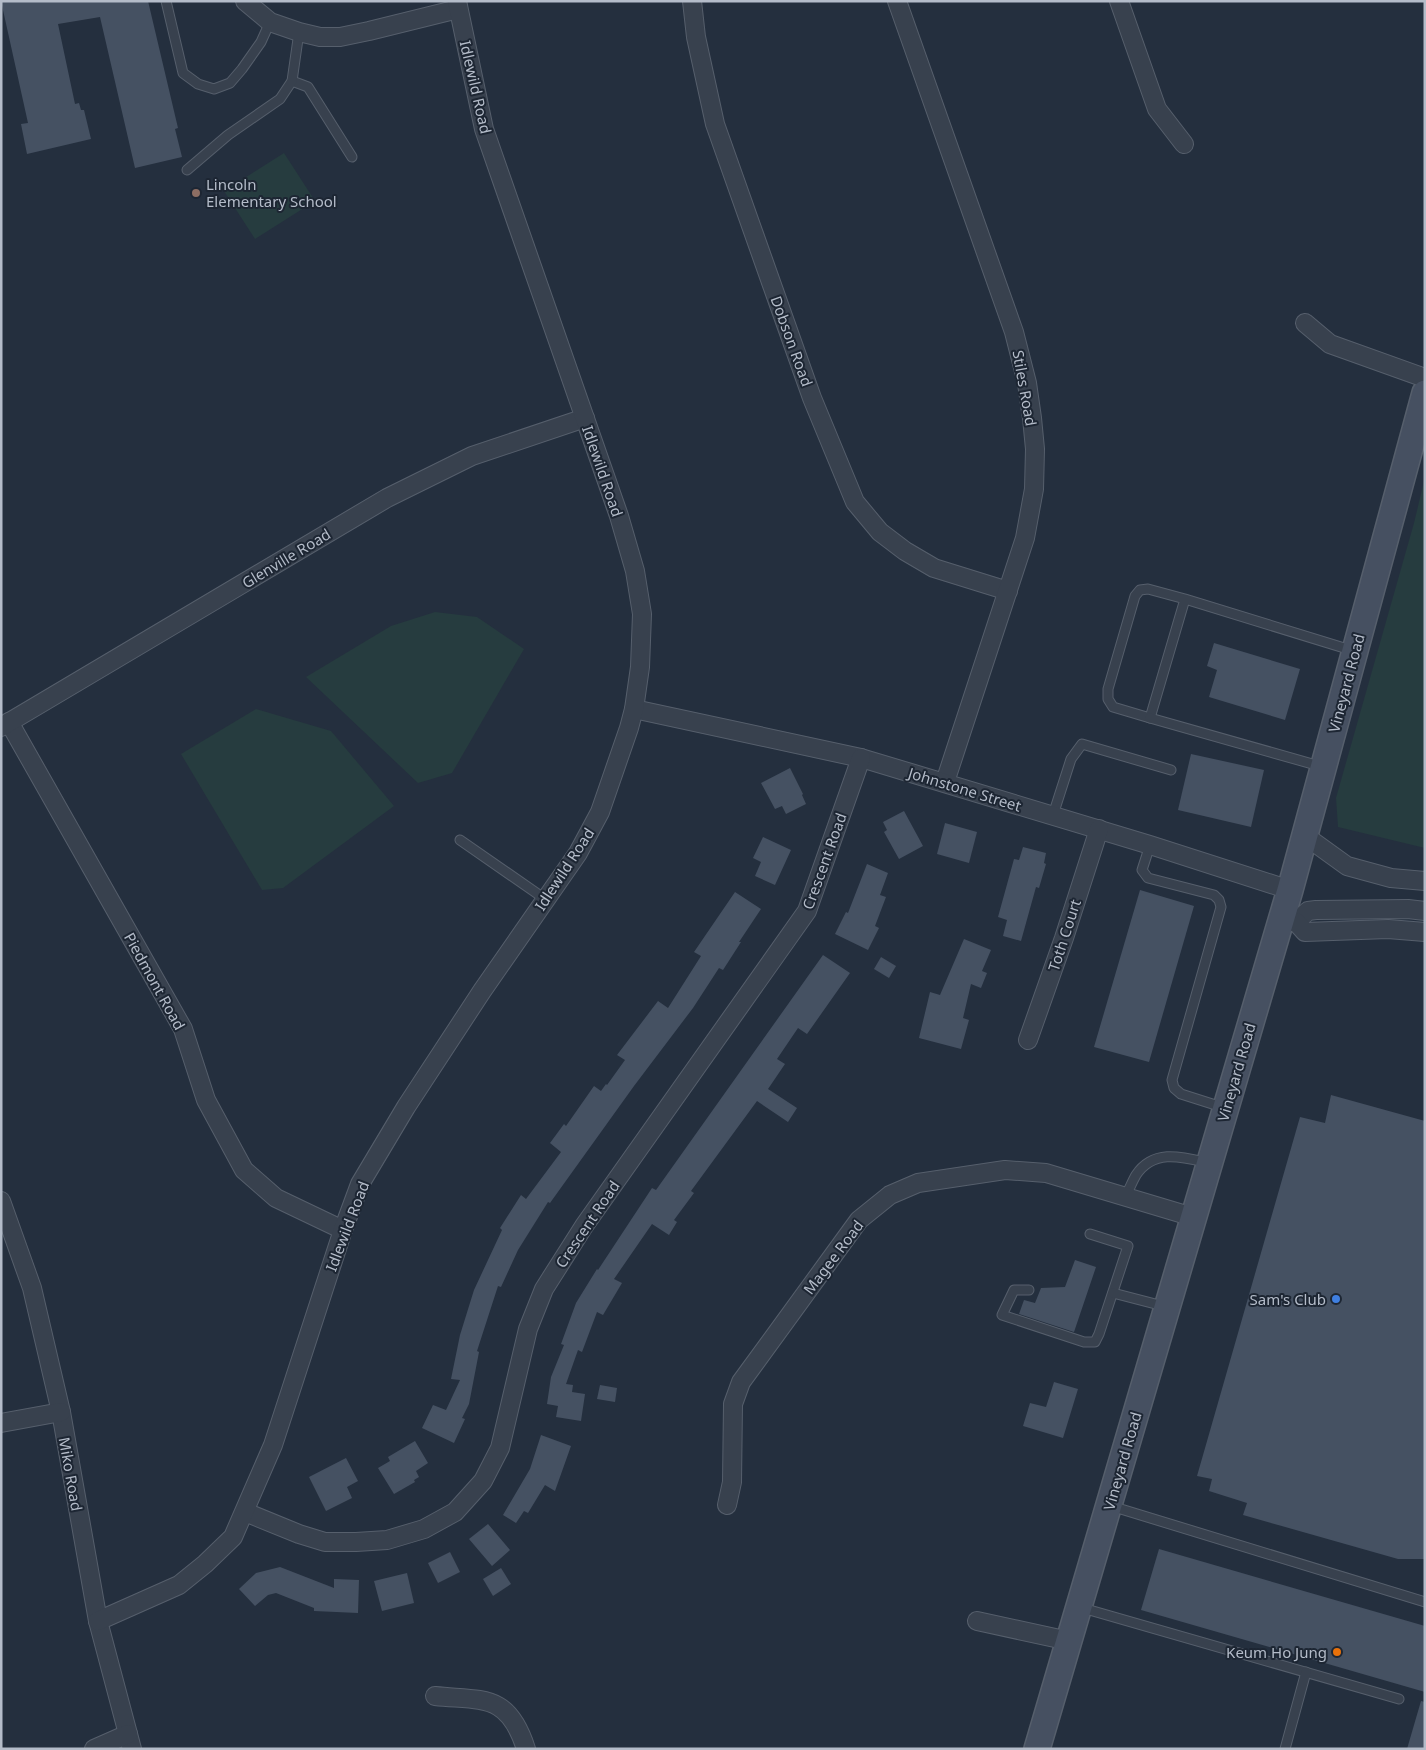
<svg xmlns="http://www.w3.org/2000/svg" width="1426" height="1750" viewBox="0 0 1426 1750" font-family="'Noto Sans',sans-serif">
	<style>
		.green { fill: #263c3f }
		.building { fill: #455162 }
		.lines { fill: none; stroke-linecap: round; stroke-linejoin: round }
		.lane-casing { stroke: #565f6c; stroke-width: 11 }
		.street-casing { stroke: #565f6c; stroke-width: 20 }
		.secondary-casing { stroke: #565f6c; stroke-width: 28 }
		.lane { stroke: #38414e; stroke-width: 9 }
		.street { stroke: #38414e; stroke-width: 18 }
		.secondary { stroke: #465061; stroke-width: 25 }
		.education-dot { fill: #8d6e63; stroke: #1d2633; stroke-width: 2 }
		.shop-dot { fill: #3f7fe0; stroke: #1d2633; stroke-width: 2 }
		.food-dot { fill: #e8710a; stroke: #1d2633; stroke-width: 2 }
		.labels { text-anchor: middle; dominant-baseline: central; stroke-width: 4; stroke-linejoin: round; paint-order: stroke }
		.street-label { font-size: 15px; fill: #b4bcc9; stroke: #1d2633 }
		.poi-label { font-size: 15px; fill: #b4bcc9; stroke: #1d2633; text-anchor: end }
	</style>
	<rect width="100%" height="100%" fill="#242f3e"/>
	<g class="green">
		<polygon points="284,153 315,201 255,239 224,191"/>
		<polygon points="1425,477 1425,848 1338,827 1336,798 1414,523"/>
		<polygon points="435,612 477,617 524,649 452,773 418,783 306,677 391,626"/>
		<polygon points="256,709 331,731 394,806 283,888 262,890 181,754"/>
	</g>
	<g class="building">
		<polygon points="1,1 148,1 178,128 175,129 182,157 135,168 100,17 58,24 75,104 79,103 81,110 84,110 91,139 27,154 21,124 28,123"/>
		<polygon points="1214,643 1300,669 1285,720 1209,697 1217,670 1207,666"/>
		<polygon points="1191,754 1264,770 1251,827 1178,810"/>
		<polygon points="790,768 803,794 802,795 806,804 786,814 782,806 775,809 761,783"/>
		<polygon points="904,811 923,846 899,859 884,832 887,830 883,822"/>
		<polygon points="945,823 977,832 969,863 937,854"/>
		<polygon points="763,837 791,850 775,885 755,876 761,862 753,858"/>
		<polygon points="1023,847 1046,853 1044,863 1046,864 1039,888 1036,887 1021,941 1003,936 1007,920 998,917 1014,859 1019,860"/>
		<polygon points="867,864 888,873 880,895 886,897 875,926 879,928 868,950 835,934 846,912 848,913"/>
		<polygon points="1140,890 1194,906 1149,1062 1094,1047"/>
		<polygon points="735,892 761,909 739,942 741,942 723,970 719,968 693,1008 634,1086 550,1203 548,1202 518,1250 501,1287 498,1286 477,1351 479,1352 469,1404 462,1418 465,1419 454,1443 422,1428 433,1405 446,1410 460,1380 451,1379 460,1335 474,1290 502,1230 500,1228 521,1195 526,1199 561,1152 550,1143 564,1124 566,1126 594,1086 601,1091 606,1084 607,1085 625,1060 617,1055 658,1001 668,1008 701,956 694,952"/>
		<polygon points="964,939 991,950 982,971 987,973 981,988 971,984 963,1018 969,1020 961,1049 919,1038 930,992 940,995"/>
		<polygon points="823,955 850,973 807,1034 798,1028 777,1059 785,1064 768,1089 797,1108 788,1122 757,1101 691,1191 694,1193 674,1220 677,1222 669,1235 652,1224 614,1279 622,1283 603,1315 597,1312 582,1352 578,1350 566,1384 573,1385 572,1392 585,1394 581,1421 556,1417 558,1406 547,1404 551,1377 564,1345 561,1344 576,1303 597,1269 598,1270 652,1188 656,1190"/>
		<polygon points="881,957 896,966 889,978 874,969"/>
		<polygon points="1331,1095 1425,1121 1425,1559 1398,1559 1243,1515 1247,1503 1209,1491 1212,1479 1197,1476 1300,1117 1325,1123"/>
		<polygon points="1075,1260 1096,1267 1074,1332 1019,1314 1024,1300 1035,1303 1041,1288 1065,1287"/>
		<polygon points="1054,1382 1078,1389 1063,1438 1023,1426 1030,1403 1046,1407"/>
		<polygon points="600,1385 617,1388 615,1402 597,1399"/>
		<polygon points="541,1435 571,1446 555,1491 545,1485 528,1513 524,1511 516,1523 503,1515 530,1469"/>
		<polygon points="415,1441 428,1463 416,1471 419,1477 414,1480 415,1482 394,1494 378,1468 390,1461 388,1457"/>
		<polygon points="346,1458 358,1481 347,1487 352,1498 326,1511 309,1477"/>
		<polygon points="488,1524 510,1550 492,1566 469,1539"/>
		<polygon points="1159,1549 1425,1626 1425,1692 1141,1610"/>
		<polygon points="450,1552 460,1572 438,1583 428,1563"/>
		<polygon points="280,1567 334,1588 334,1579 359,1580 358,1613 314,1611 314,1608 276,1593 268,1595 255,1606 239,1589 256,1573"/>
		<polygon points="501,1568 511,1584 493,1596 483,1579"/>
		<polygon points="407,1573 414,1603 382,1611 374,1581"/>
		<polygon points="1421,1701 1425,1702 1425,1749 1407,1749"/>
	</g>
	<g class="lines">
		<defs>
			<g id="lane">
				<polyline points="166,1 183,73 198,84 214,89 230,83 242,69 261,42 270,22"/>
				<polyline points="292,81 308,87 352,157"/>
				<polyline points="187,170 228,135 280,99 292,81 299,32"/>
				<polyline points="1185,599 1150,718 1113,707 1108,699 1108,689 1135,596 1140,590 1148,589 1185,599 1354,651"/>
				<polyline points="1150,718 1323,767"/>
				<polyline points="1053,815 1071,759 1082,744 1171,770"/>
				<polyline points="460,840 545,899"/>
				<polyline points="1150,845 1142,870 1148,878 1214,895 1219,900 1221,907 1172,1080 1174,1088 1181,1094 1225,1108"/>
				<path d="M1125,1197C1129,1190 1132,1182 1136,1175C1154,1148 1183,1157 1209,1163"/>
				<polyline points="1029,1290 1014,1290 1002,1315 1084,1342 1095,1342 1099,1334 1128,1246 1090,1234"/>
				<polyline points="1113,1293 1167,1307"/>
				<polyline points="1111,1506 1425,1602"/>
				<polyline points="1079,1607 1399,1699"/>
				<polyline points="1285,1749 1306,1672"/>
			</g>
			<g id="street">
				<polyline points="245,1 270,22 299,32 320,37 340,37 369,31 458,9"/>
				<polyline points="692,1 696,37 715,124 812,398 855,502 880,532 905,551 934,568 1008,591"/>
				<polyline points="897,1 1014,332 1027,383 1032,418 1035,449 1034,489 1025,538 945,782"/>
				<polyline points="1119,1 1157,109 1184,144"/>
				<polyline points="1305,323 1330,344 1425,378"/>
				<polyline points="634,709 861,758 1150,845 1290,890"/>
				<polyline points="9,722 183,1029 206,1100 244,1170 276,1198 343,1230"/>
				<polyline points="1,727 387,498 472,456 585,418"/>
				<polyline points="1304,835 1347,866 1391,878 1425,881"/>
				<polyline points="1281,921 1296,922 1308,911 1316,910 1408,909 1425,911"/>
				<polyline points="1296,922 1305,932 1388,929 1425,932"/>
				<polyline points="1028,1040 1064,938 1099,829"/>
				<polyline points="1,1201 32,1288 61,1412 98,1621 132,1749"/>
				<polyline points="1,1423 61,1412"/>
				<polyline points="727,1505 732,1482 733,1404 741,1382 859,1220 890,1195 918,1183 1005,1170 1046,1173 1193,1217"/>
				<polyline points="245,1512 299,1534 325,1542 356,1542 387,1540 424,1529 455,1512 483,1481 500,1448 528,1329 544,1289 584,1226 807,911 861,758"/>
				<polyline points="98,1621 179,1585 205,1564 233,1537 273,1445 343,1230 360,1184 406,1107 482,991 578,853 600,812 629,728 634,709 640,667 642,614 635,571 619,516 484,129 457,1"/>
				<polyline points="977,1621 1069,1641"/>
				<path d="M435,1696C484,1701 508,1693 526,1749"/>
				<polyline points="94,1749 128,1734"/>
			</g>
			<polyline id="secondary" points="1037,1749 1290,890 1425,393"/>
		</defs>
		<use href="#lane" class="lane-casing"/>
		<use href="#street" class="street-casing"/>
		<use href="#secondary" class="secondary-casing"/>
		<use href="#lane" class="lane"/>
		<use href="#street" class="street"/>
		<use href="#secondary" class="secondary"/>
	</g>
	<circle class="education-dot" cx="196" cy="193" r="5"/>
	<circle class="shop-dot" cx="1336" cy="1299" r="5"/>
	<circle class="food-dot" cx="1337" cy="1652" r="5"/>
	<g class="labels">
		<g class="street-label">
			<text transform="translate(476 87) rotate(77)">Idlewild Road</text>
			<text transform="translate(792 341) rotate(70)">Dobson Road</text>
			<text transform="translate(1025 388) rotate(80)">Stiles Road</text>
			<text transform="translate(603 471) rotate(71)">Idlewild Road</text>
			<text transform="translate(286 558) rotate(-31)">Glenville Road</text>
			<text transform="translate(1346 683) rotate(-75)">Vineyard Road</text>
			<text transform="translate(965 789) rotate(17)">Johnstone Street</text>
			<text transform="translate(824 861) rotate(-70)">Crescent Road</text>
			<text transform="translate(564 869) rotate(-57)">Idlewild Road</text>
			<text transform="translate(1064 935) rotate(-72)">Toth Court</text>
			<text transform="translate(155 981) rotate(61)">Piedmont Road</text>
			<text transform="translate(1236 1072) rotate(-74)">Vineyard Road</text>
			<text transform="translate(587 1224) rotate(-56)">Crescent Road</text>
			<text transform="translate(347 1226) rotate(-69)">Idlewild Road</text>
			<text transform="translate(833 1257) rotate(-53)">Magee Road</text>
			<text transform="translate(1122 1461) rotate(-74)">Vineyard Road</text>
			<text transform="translate(71 1474) rotate(80)">Miko Road</text>
		</g>
		<g class="poi-label">
			<text x="206" y="184" text-anchor="start">Lincoln<tspan x="206" dy="17">Elementary School</tspan></text>
			<text x="1326" y="1299">Sam's Club</text>
			<text x="1327" y="1652">Keum Ho Jung</text>
		</g>
	</g>
	<rect width="1426" height="1750" fill="none" stroke="#b4bcc9" stroke-width="5"/>
</svg>
